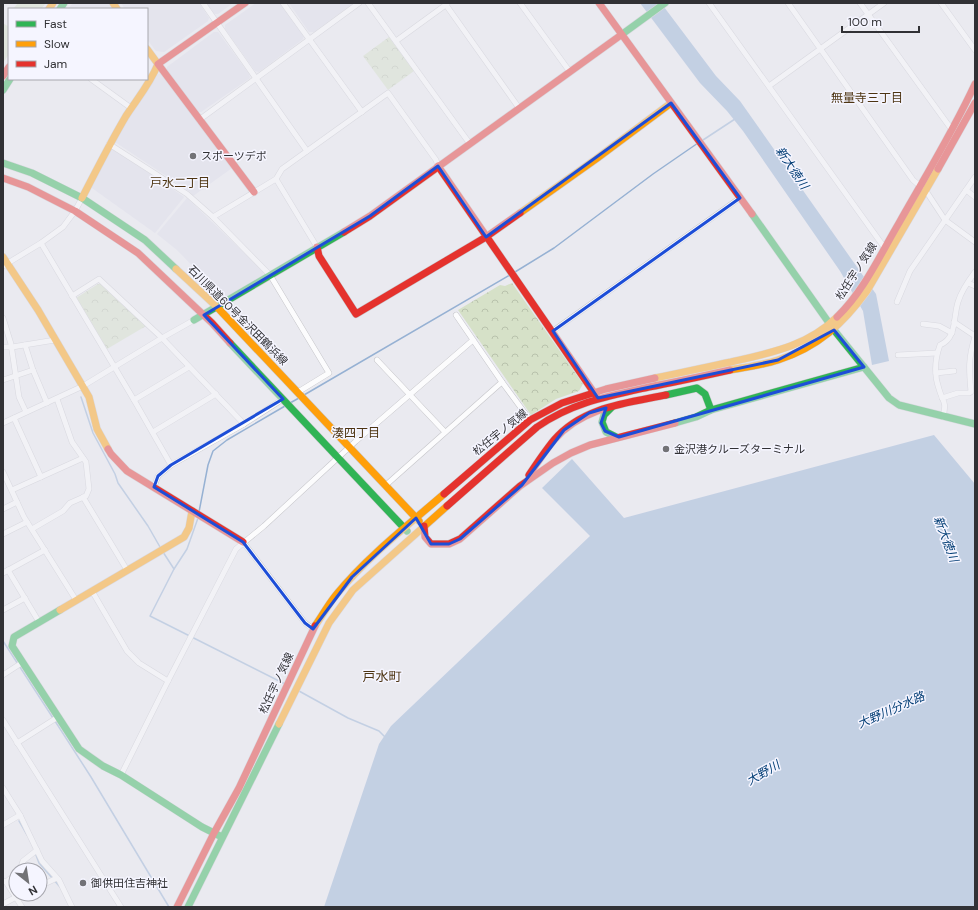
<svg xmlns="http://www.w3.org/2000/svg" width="978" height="910" viewBox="0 0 978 910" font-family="'DM Sans','Noto Sans JP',sans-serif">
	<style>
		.built { fill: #dddde9 }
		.grass { fill: #d6e1c8 }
		.park { fill: url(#park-crowns) }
		.water { fill: #96b1d3 }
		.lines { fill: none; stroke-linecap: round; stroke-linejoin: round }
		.stream { stroke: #96b1d3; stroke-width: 1.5 }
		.street-casing { stroke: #c6c6ca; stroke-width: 6 }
		.fast-casing { stroke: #c6c6ca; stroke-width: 8 }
		.slow-casing { stroke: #c6c6ca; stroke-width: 8 }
		.jam-casing { stroke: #c6c6ca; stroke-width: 8 }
		.street { stroke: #fcfcfd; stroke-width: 5 }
		.fast { stroke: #30b455; stroke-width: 7 }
		.slow { stroke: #ff9f0a; stroke-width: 7 }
		.jam { stroke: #e5322d; stroke-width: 7 }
		.marked { fill: none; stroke: #1d4ed8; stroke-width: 3; stroke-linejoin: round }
		.poi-dot { fill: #727276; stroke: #f5f5ff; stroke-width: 1.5 }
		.labels { text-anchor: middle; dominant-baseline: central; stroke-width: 3; stroke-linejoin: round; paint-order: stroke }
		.poi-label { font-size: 11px; fill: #313135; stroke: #f5f5ff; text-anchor: start }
		.street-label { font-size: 11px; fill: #313135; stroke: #f5f5ff }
		.neighbourhood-label { font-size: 12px; fill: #4d3412; stroke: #f5f5ff }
		.water-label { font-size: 12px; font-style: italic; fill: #023d75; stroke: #f5f5ff }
		.quarter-label { font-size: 13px; fill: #4d3412; stroke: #f5f5ff }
	</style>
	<defs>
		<pattern id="park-crowns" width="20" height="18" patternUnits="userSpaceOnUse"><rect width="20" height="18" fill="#d6e1c8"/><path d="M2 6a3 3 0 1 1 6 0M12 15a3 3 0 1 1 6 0" fill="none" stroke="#b8c2ac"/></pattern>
	</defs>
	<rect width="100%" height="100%" fill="#eaeaf0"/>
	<g class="built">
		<polygon points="73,3 109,3 114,9 68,9"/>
		<polygon points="121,3 199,3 209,18 208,21 164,52 156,51 147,39 147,9 125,9"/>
		<polygon points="207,3 233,3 218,14 214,14"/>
		<polygon points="256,3 280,3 304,36 303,39 259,72 255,71 225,29 225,25"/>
		<polygon points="289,3 354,3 314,32 309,32"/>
		<polygon points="214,32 218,32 249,74 250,78 201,112 197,112 167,71 167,67"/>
		<polygon points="161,73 232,168 193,196 189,191 115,142 115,139 158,74"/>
		<polygon points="108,149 114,149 184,197 155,233 92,188 91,185"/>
		<polygon points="187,198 264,272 262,276 227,298 223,297 177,250 157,234"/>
	</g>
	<g class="grass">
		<polygon points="18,3 46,3 41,9 13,9"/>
		<polygon points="3,23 9,27 9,54 3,63"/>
	</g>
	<g class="park">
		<polygon points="389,37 414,71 388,90 363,56"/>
		<polygon points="512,283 583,384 579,391 556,399 531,415 458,310 500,285 505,286"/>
		<polygon points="98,284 101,284 146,326 107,349 76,298"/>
	</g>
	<g class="water">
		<polygon points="640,3 661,3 716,76 740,101 876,294 889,361 872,365 863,311 840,271 743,131 727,111 700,83"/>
		<polygon points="934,435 975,484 975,907 324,907 379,744 391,726 590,536 542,488 572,459 624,518"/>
	</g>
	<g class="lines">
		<g class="stream">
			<polyline points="703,140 735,119"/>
			<polyline points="515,272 554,248 653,174 698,143"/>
			<polyline points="304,395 510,275"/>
			<polyline points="81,397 93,433 115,474 118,483 148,526 160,547"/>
			<polyline points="290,403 299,398"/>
			<polyline points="199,512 208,465 213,451 227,440 285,406"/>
			<polyline points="198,518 187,549 174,569 150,616 285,684"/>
			<polyline points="163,552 174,569"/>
			<polyline points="3,641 53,718"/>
			<polyline points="299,691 348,718 379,731 385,737"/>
			<polyline points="55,721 91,777 169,907"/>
			<polyline points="19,821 27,835"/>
			<polyline points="36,855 39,863 60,887"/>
		</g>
		<defs>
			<g id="street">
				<polyline points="203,3 307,151"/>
				<polyline points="283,3 362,112"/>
				<polyline points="368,3 470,144"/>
				<polyline points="520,3 570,72"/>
				<polyline points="709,3 884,247"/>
				<polyline points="788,3 913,180 926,191 945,220 975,242"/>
				<polyline points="860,3 952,130"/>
				<polyline points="941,3 975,50"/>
				<polyline points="446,5 519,108"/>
				<polyline points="396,41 447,4"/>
				<polyline points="91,79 131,108"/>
				<polyline points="769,86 884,3"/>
				<polyline points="199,120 359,3"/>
				<polyline points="109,144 187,194 213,217 270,275 329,373 298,392"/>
				<polyline points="276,179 317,247"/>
				<polyline points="966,190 975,197"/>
				<polyline points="213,217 276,179 282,169 388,93 436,160 438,166"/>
				<polyline points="41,243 134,400 171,465"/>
				<polyline points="3,266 41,243 63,227 75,211 82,198"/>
				<polyline points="968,283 975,286"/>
				<polyline points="72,296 99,279 162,338 244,424 171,465 158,476 154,487"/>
				<polyline points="897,302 910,271 975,177"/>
				<polyline points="456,315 502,382 530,420"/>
				<polyline points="3,318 11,344 19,397 26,412"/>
				<polyline points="954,322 975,336"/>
				<polyline points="923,324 939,326 952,333"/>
				<polyline points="553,331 740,198"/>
				<polyline points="25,345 33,370 47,403"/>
				<polyline points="3,347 12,347 55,340"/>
				<polyline points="898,355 937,353"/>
				<polyline points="377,360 445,432"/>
				<polyline points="936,373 954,371"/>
				<polyline points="3,380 33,370"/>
				<path d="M942,398L958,393H969L971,392C969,370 968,358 975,337"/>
				<polyline points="134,400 189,367"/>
				<path d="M943,417C947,401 943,403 939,389C934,375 935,359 940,345C957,338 953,318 958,302C961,292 969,280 975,272"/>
				<polyline points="14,418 41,477"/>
				<polyline points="3,423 83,386 162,338 194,320"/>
				<polyline points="244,424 283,399"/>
				<polyline points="153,432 216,394"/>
				<polyline points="3,472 24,517 76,600"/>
				<polyline points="386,485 502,382"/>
				<polyline points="12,490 83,458"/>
				<polyline points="83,497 127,570"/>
				<polyline points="3,509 17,502"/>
				<polyline points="32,529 63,511 70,503 86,496 89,489 86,462 72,442 57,399"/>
				<polyline points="3,534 27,522"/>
				<polyline points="243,542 305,623 313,629"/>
				<polyline points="8,570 39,622"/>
				<polyline points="3,573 45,550"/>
				<polyline points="92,591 127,651 139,663 168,681"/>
				<polyline points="3,610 25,598"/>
				<polyline points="3,675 23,662"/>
				<polyline points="3,720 121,907"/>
				<polyline points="17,743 58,717"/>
				<polyline points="121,775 168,681 236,549 264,526 356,441 473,340"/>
				<polyline points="3,788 20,815 42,861 59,880 72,907"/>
				<polyline points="3,825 20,815"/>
				<polyline points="20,870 23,861 37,850"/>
				<polyline points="3,881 6,882 22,907"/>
				<polyline points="6,882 16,874"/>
				<polyline points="40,886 57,878"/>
				<polyline points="3,904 22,894"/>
			</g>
			<g id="fast">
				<polyline points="60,9 64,3"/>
				<polyline points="621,35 665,3"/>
				<polyline points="3,90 10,79"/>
				<polyline points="3,163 32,173 82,198 145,240 176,269"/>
				<polyline points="752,214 834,330 889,398 899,405 975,424"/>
				<polyline points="194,320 344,232"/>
				<polyline points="230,343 407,531"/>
				<polyline points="666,395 697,388 705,394 711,410"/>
				<polyline points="612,407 604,415 602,422 606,432 616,437"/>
				<polyline points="675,423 696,417 711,410 864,367"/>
				<polyline points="60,610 14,637 12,646 79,749 103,766 121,775 202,827 222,837"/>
				<polyline points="188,907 279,724"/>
			</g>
			<g id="slow">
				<polyline points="113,3 117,9"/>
				<polyline points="49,9 53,3"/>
				<path d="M82,198C96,171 110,143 126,116C137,99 150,84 158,64L147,49"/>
				<polyline points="520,213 596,159 671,103"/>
				<polyline points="3,257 38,310 89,397 97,429 108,449"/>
				<polyline points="176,269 217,307 419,521"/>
				<path d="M730,370C746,367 763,365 778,360C818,347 843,324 867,291L938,169"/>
				<path d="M655,378C681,373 706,367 731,362C770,353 808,346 837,317"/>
				<polyline points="60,610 184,537 189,528 192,511"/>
				<path d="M315,626C322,616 328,605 336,595C367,557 407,526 444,494"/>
				<polyline points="279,724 329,623 353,590 447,506"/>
			</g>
			<g id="jam">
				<polyline points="245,3 158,64 254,192"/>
				<polyline points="599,3 752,214"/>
				<polyline points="3,76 9,67"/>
				<polyline points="438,166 597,397"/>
				<polyline points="938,169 975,103"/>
				<polyline points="3,178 28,187 75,211 138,253 212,323 230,343"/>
				<polyline points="344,232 370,216 621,35"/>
				<polyline points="317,247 319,256 356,314 486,237 520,213"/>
				<path d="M837,317C864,291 880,255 899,223C925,177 953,132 975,84"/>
				<polyline points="108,449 111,454 127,471 243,542"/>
				<path d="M529,475C537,463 545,451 554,440C582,407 626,403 666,395"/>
				<polyline points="444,494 530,420 562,403 606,389 655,378"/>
				<path d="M447,506L537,427C571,403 608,396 649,387C676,382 703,376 730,370"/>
				<polyline points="424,526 425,537 431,544 449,544 460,539 520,486 553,463 571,453 590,445 675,423"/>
				<polyline points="177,907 214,833 239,788 315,626"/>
			</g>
		</defs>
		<use href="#street" class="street-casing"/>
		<use href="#fast" class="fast-casing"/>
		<use href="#slow" class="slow-casing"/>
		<use href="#jam" class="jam-casing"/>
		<use href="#street" class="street"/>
		<use href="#fast" class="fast"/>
		<use href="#slow" class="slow"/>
		<use href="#jam" class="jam"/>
	</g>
	<path d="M0 0H978V910H0ZM671,103L740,198L553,331L598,398L778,360L834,330L864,367L619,437L605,431L601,423L606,408L589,413L564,430L522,485L460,539L449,544H431L416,518L352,577L313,629L305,623L243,542L154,487L158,476L171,465L283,399L204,315L370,216L438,166L486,237Z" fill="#eaeaf0" fill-opacity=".55" fill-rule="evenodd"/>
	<path class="marked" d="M671,103L740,198L553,331L598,398L778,360L834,330L864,367L619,437L605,431L601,423L606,408L589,413L564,430L522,485L460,539L449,544H431L416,518L352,577L313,629L305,623L243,542L154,487L158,476L171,465L283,399L204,315L370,216L438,166L486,237Z"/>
	<g class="poi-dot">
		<circle cx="193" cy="156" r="4"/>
		<circle cx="666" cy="449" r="4"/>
		<circle cx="83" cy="883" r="4"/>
	</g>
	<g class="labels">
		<g class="poi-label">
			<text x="201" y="156">スポーツデポ</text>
			<text x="674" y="449">金沢港クルーズターミナル</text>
			<text x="91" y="883">御供田住吉神社</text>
		</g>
		<g class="street-label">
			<text transform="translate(856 271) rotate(-57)">松任宇ノ気線</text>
			<text transform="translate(238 315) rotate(45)">石川県道60号金沢田鶴浜線</text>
			<text transform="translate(500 432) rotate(-39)">松任宇ノ気線</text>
			<text transform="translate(276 683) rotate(-65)">松任宇ノ気線</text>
		</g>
		<g class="neighbourhood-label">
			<text x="867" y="98">無量寺三丁目</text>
			<text x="180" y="183">戸水二丁目</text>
			<text x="356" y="433">湊四丁目</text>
		</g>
		<g class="water-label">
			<text transform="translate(792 168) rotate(56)">新大徳川</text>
			<text transform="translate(946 539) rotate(69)">新大徳川</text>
			<text transform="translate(891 710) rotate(-24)">大野川分水路</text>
			<text transform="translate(763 773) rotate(-30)">大野川</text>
		</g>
		<g class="quarter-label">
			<text x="382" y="676">戸水町</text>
		</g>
	</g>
	<rect width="978" height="910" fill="none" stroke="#313135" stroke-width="8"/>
	<rect x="8" y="8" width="140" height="72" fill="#f5f5ff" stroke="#a7a7ae"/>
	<rect x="16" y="21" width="20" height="6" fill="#30b455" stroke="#a7a7ae"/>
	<text x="44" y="28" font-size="12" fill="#313135">Fast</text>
	<rect x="16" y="41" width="20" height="6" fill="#ff9f0a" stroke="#a7a7ae"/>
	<text x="44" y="48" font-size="12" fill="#313135">Slow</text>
	<rect x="16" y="61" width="20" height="6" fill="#e5322d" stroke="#a7a7ae"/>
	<text x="44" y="68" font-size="12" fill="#313135">Jam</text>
	<g transform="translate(28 882) rotate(150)"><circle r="19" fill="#f5f5ff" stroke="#a7a7ae"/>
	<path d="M0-3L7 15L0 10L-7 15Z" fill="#727276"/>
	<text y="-6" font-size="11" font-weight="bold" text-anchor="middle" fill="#313135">N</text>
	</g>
	<path d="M842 26v6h77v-6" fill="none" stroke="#313135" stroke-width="2"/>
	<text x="848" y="26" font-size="12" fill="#313135" stroke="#f5f5ff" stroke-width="3" paint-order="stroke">100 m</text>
</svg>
